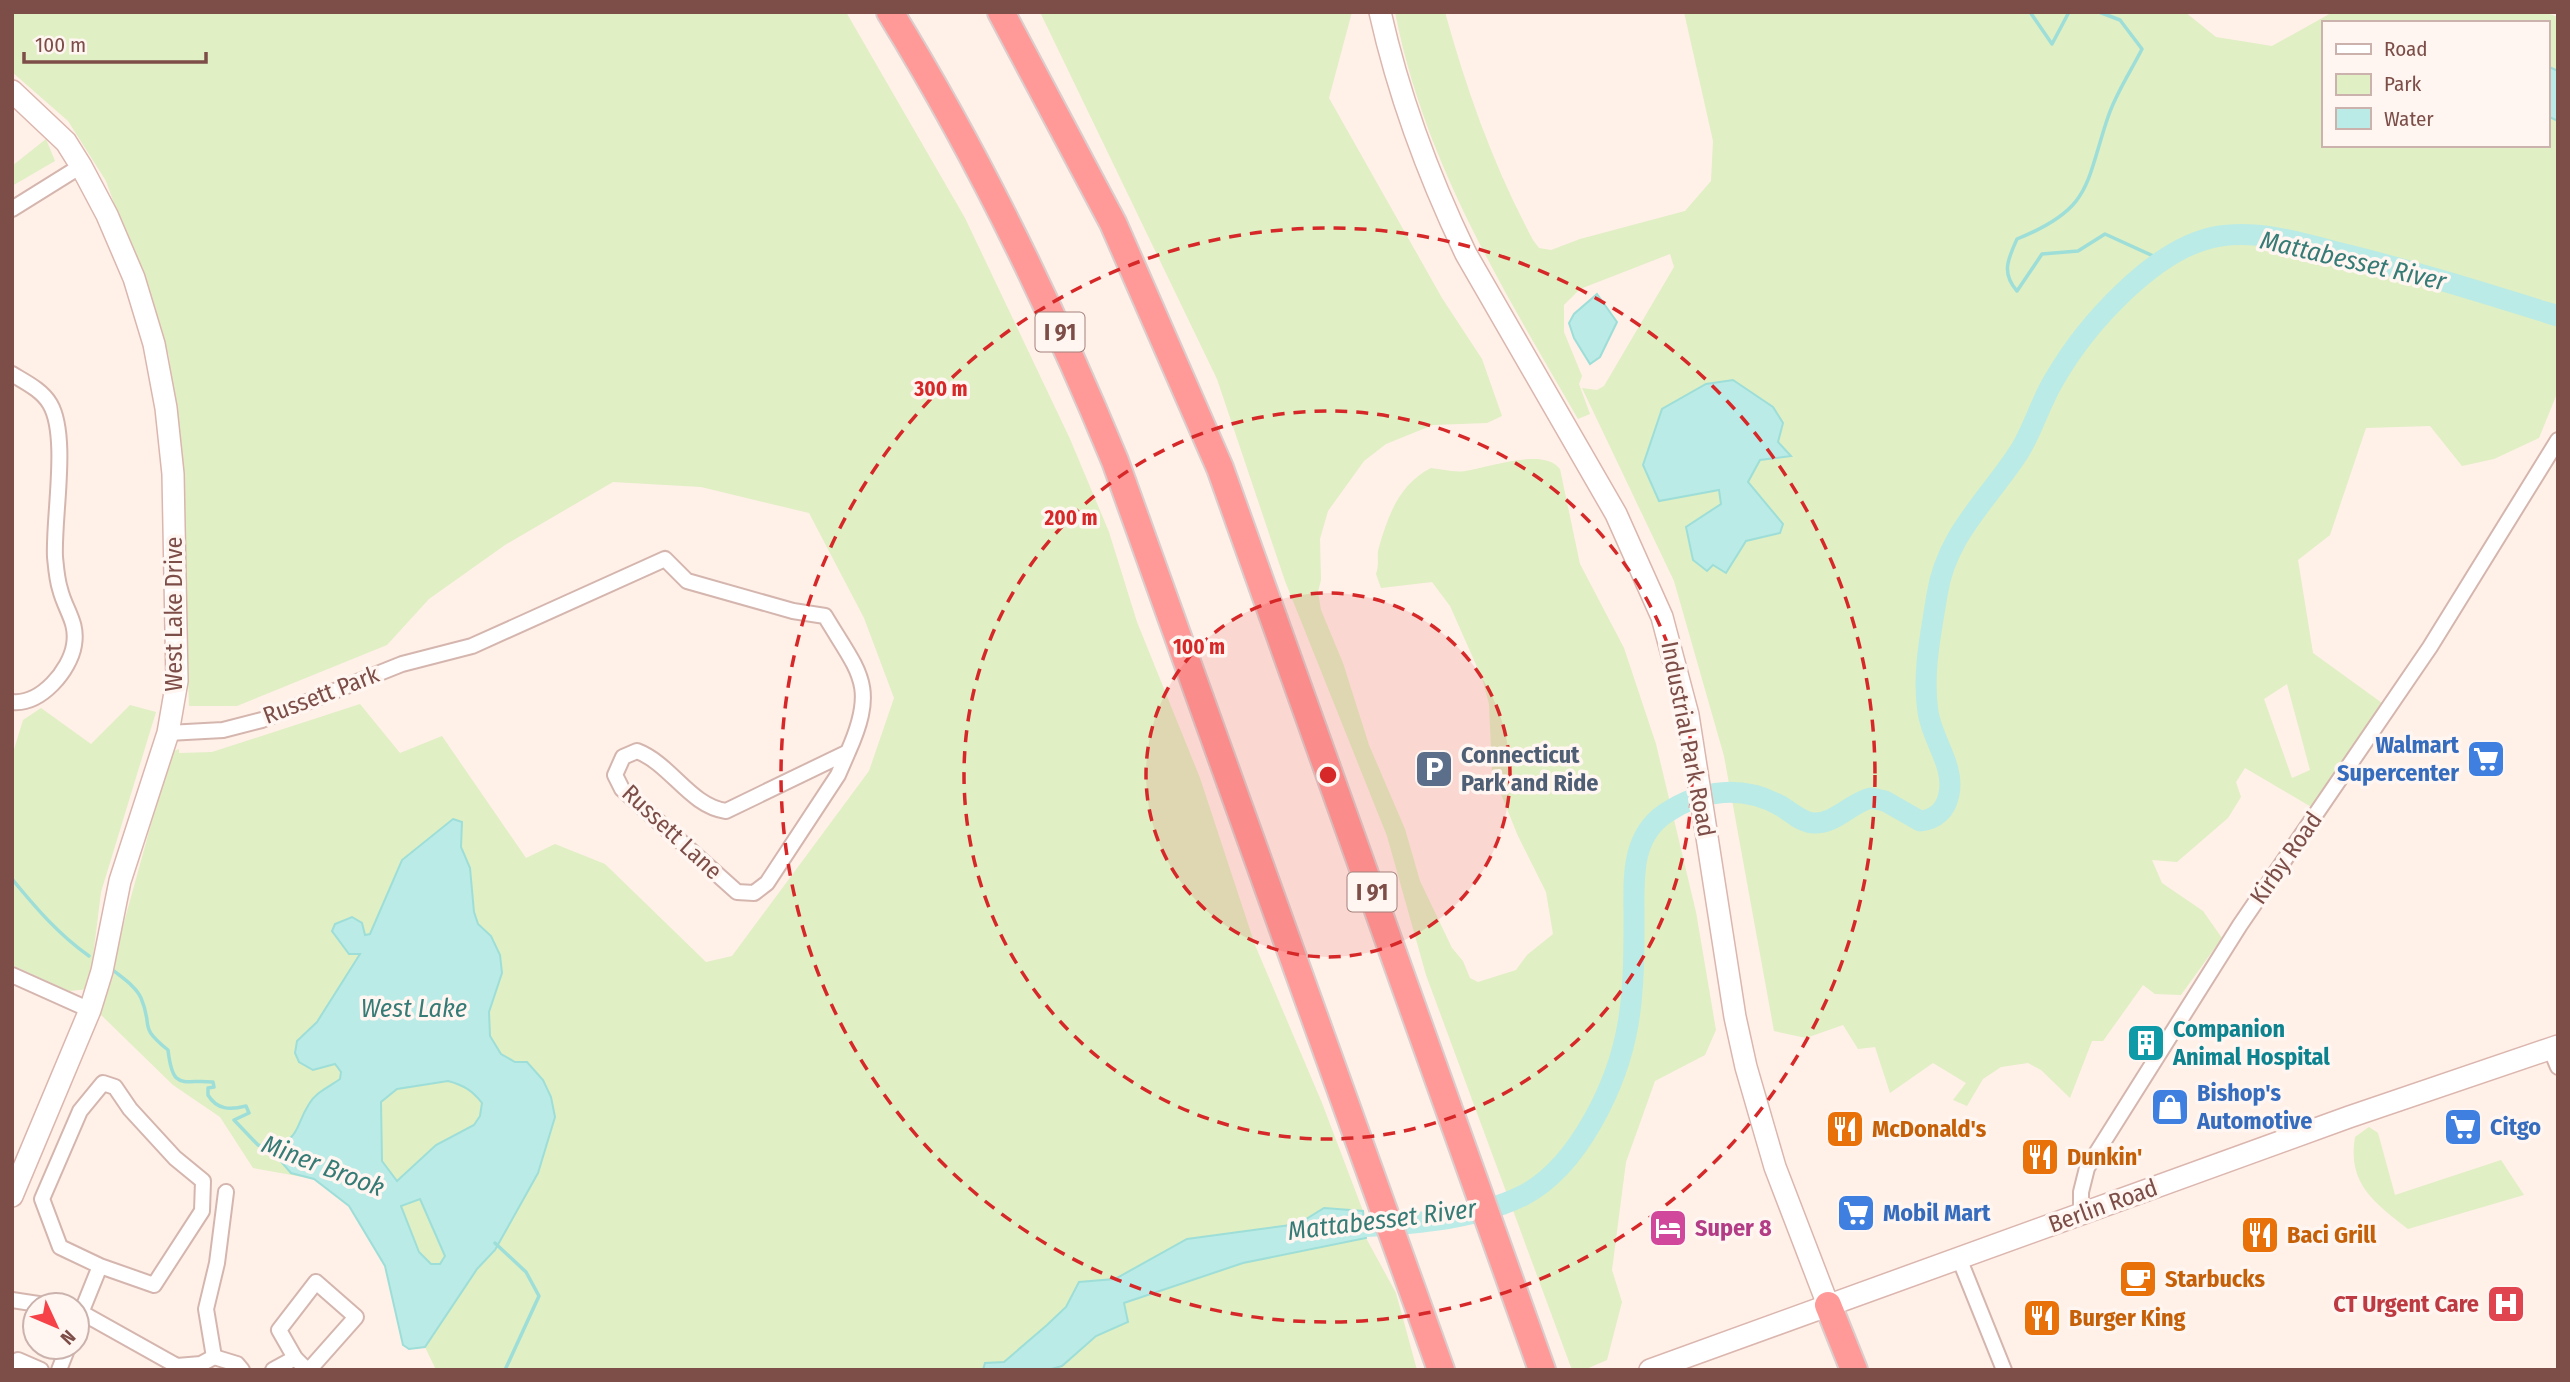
<svg xmlns="http://www.w3.org/2000/svg" width="2570" height="1382" viewBox="0 0 2570 1382" font-family="'Fira Sans Condensed',sans-serif">
	<style>
		.green { fill: #e0efc4; fill-rule: evenodd }
		.water { fill: #baebe6; stroke: #9eded8; stroke-width: 2; fill-rule: evenodd }
		.lines { fill: none; stroke-linecap: round; stroke-linejoin: round }
		.stream { stroke: #9eded8; stroke-width: 3.5 }
		.river { stroke: #baebe6; stroke-width: 21 }
		.street-casing { stroke: #d5b6af; stroke-width: 18 }
		.secondary-casing { stroke: #dbb6ae; stroke-width: 24 }
		.highway-casing { stroke: #dbcdcc; stroke-width: 30 }
		.street { stroke: #fff; stroke-width: 14 }
		.secondary { stroke: #fff; stroke-width: 21 }
		.highway { stroke: #ff9a99; stroke-width: 26 }
		.ring { fill: none; stroke: #d62828; stroke-width: 3.5; stroke-dasharray: 12 9 }
		.labels { text-anchor: middle; dominant-baseline: central; stroke-width: 7; stroke-linejoin: round; paint-order: stroke }
		.shield { fill: #fff6f1; stroke: #a4807b; stroke-width: 2 }
		.shield-label { font-size: 23px; font-weight: bold; fill: #7d4d48 }
		.street-label { font-size: 24px; fill: #7d4d48; stroke: #fff6f1 }
		.shop-label { font-size: 24px; font-weight: bold; fill: #366cbe; stroke: #fff6f1; text-anchor: start }
		.service-label { font-size: 24px; font-weight: bold; fill: #4e5e75; stroke: #fff6f1; text-anchor: start }
		.culture-label { font-size: 24px; font-weight: bold; fill: #0d838f; stroke: #fff6f1; text-anchor: start }
		.food-label { font-size: 24px; font-weight: bold; fill: #c56008; stroke: #fff6f1; text-anchor: start }
		.hotel-label { font-size: 24px; font-weight: bold; fill: #b23c85; stroke: #fff6f1; text-anchor: start }
		.health-label { font-size: 24px; font-weight: bold; fill: #be3a42; stroke: #fff6f1; text-anchor: end }
		.water-label { font-size: 26px; font-style: italic; fill: #367b76; stroke: #fff6f1 }
		.centre { fill: #d62828; stroke: #fff6f1; stroke-width: 3.5 }
		.ring-label { font-size: 21px; text-anchor: middle; font-weight: bold; fill: #d62828; stroke: #fff6f1; stroke-width: 7; stroke-linejoin: round; paint-order: stroke }
	</style>
	<rect width="100%" height="100%" fill="#fff0e8"/>
	<g class="green">
		<polygon points="12,12 846,12 965,218 1070,439 1109,532 1137,622 1200,778 1255,945 1322,1103 1363,1211 1324,1208 1298,1224 1187,1239 1115,1279 1080,1282 1066,1307 1047,1325 1004,1362 986,1363 983,1370 436,1370 425,1347 409,1349 403,1345 385,1266 349,1206 314,1179 253,1168 220,1117 173,1085 99,1013 171,752 179,749 179,753 212,752 360,704 400,753 442,736 526,858 555,844 605,864 706,962 732,956 869,771 894,698 864,618 809,513 701,487 613,482 505,545 429,599 387,645 237,706 189,706 182,491 169,356 106,181 68,121 12,72"/>
		<path d="M1040,12H1352L1329,98L1442,298L1482,359L1502,416L1487,423L1433,425L1386,444L1364,461L1328,511L1320,539L1321,580L1318,592L1321,610L1343,663L1369,745L1405,829L1420,881L1452,948L1463,961L1470,978L1478,982L1516,970L1527,955L1553,934L1546,892L1518,836L1492,772L1489,704L1482,678L1450,606L1432,582L1381,588L1376,574C1380,563 1376,557 1379,547C1388,516 1399,484 1431,468C1442,469 1454,473 1465,471C1489,468 1543,447 1560,469L1580,564L1624,648L1656,744L1696,912L1716,1030L1705,1055L1655,1081L1626,1162L1612,1270L1622,1302L1607,1360L1584,1370H1572L1426,975L1387,836L1285,581L1217,379Z"/>
		<path d="M1395,12H1445C1467,92 1494,167 1533,240L1539,248L1551,250L1580,239L1685,211L1711,181L1713,141L1684,12H2185L2216,37L2272,46L2333,12H2544L2558,17V391L2539,438L2494,459L2462,466L2430,426L2366,428L2330,535L2298,560L2313,653L2382,703L2313,808L2245,768L2236,782L2241,797L2228,818L2177,862L2152,860L2162,883L2203,911L2222,938L2181,995L2155,994L2143,985L2103,1041H2092L2070,1098L2041,1070L2028,1063L2001,1067L1983,1079L1967,1106L1953,1100L1966,1083L1933,1063L1890,1093L1875,1047L1858,1049L1843,1025L1806,1038L1774,1031L1724,756L1674,581L1582,388L1597,390L1604,386L1674,267L1670,254L1580,289L1564,305V332L1582,376L1579,384L1590,414L1578,419C1503,289 1424,162 1395,12ZM2323,23H2547V145H2323ZM2287,684L2310,770L2292,778L2264,699Z"/>
		<polygon points="46,139 55,161 12,186 12,166"/>
		<polygon points="130,705 156,712 101,892 89,989 69,991 12,965 12,756 23,720 41,708 91,744"/>
		<path d="M2369,1127L2378,1133L2395,1195L2501,1160L2524,1195L2408,1229C2375,1203 2347,1184 2355,1137Z"/>
		<polygon points="1366,1238 1396,1293 1417,1370 1048,1370 1062,1366 1096,1336 1128,1322 1124,1304 1243,1263"/>
	</g>
	<g class="water">
		<polygon points="2547,66 2558,71 2558,121 2547,116"/>
		<polygon points="1597,294 1617,322 1600,357 1590,364 1574,338 1569,323 1574,314"/>
		<polygon points="1733,380 1773,407 1783,423 1778,442 1791,456 1760,460 1748,482 1783,524 1780,533 1746,541 1726,573 1713,565 1707,571 1693,560 1686,527 1721,504 1719,490 1659,501 1643,465 1662,409 1706,384"/>
		<path d="M453,819L462,822L461,847L470,868L474,912L478,924L491,936L500,955L502,973L489,1012L490,1036L501,1054L515,1062H527L543,1080L551,1097L555,1117L538,1173L495,1250L477,1269L425,1347L409,1349L403,1345L385,1266L349,1206L314,1179L291,1173L270,1149C302,1137 294,1128 309,1104C316,1092 329,1087 340,1079L341,1072L335,1064L313,1070L299,1062L295,1053L297,1041L317,1022L360,954H349L332,931L335,924L352,917L362,923L365,935L370,934L402,860ZM448,1081C463,1085 472,1090 482,1103L480,1116L474,1125L436,1145L397,1181L382,1161L381,1102L397,1089ZM420,1199L445,1256L440,1264H431L419,1252L401,1206Z"/>
		<polygon points="1324,1208 1363,1211 1366,1238 1243,1263 1124,1303 1128,1322 1096,1336 1062,1366 1048,1370 983,1370 985,1363 1004,1362 1047,1325 1066,1307 1079,1282 1115,1279 1187,1239 1298,1224"/>
	</g>
	<g class="lines">
		<g class="stream">
			<polyline points="2030,12 2052,44 2069,12"/>
			<path d="M2099,12L2120,20L2142,49C2131,71 2116,93 2108,117C2085,185 2092,209 2017,239C2008,259 2001,273 2017,291L2042,254L2078,251L2105,234L2162,260"/>
			<path d="M12,879C36,908 58,934 89,956"/>
			<path d="M114,971C124,979 136,987 141,998C154,1028 137,1025 168,1050C173,1092 182,1079 213,1082L214,1087L208,1088V1095C217,1110 230,1110 246,1106L249,1113L234,1120L258,1145L274,1150"/>
			<polyline points="495,1243 526,1272 539,1296 505,1370"/>
		</g>
		<path class="river" d="M1337,1228C1398,1225 1468,1223 1524,1195C1579,1166 1618,1083 1628,1024C1634,989 1634,954 1634,918C1634,880 1630,837 1666,813C1702,789 1743,785 1781,806C1791,812 1801,822 1813,823C1836,824 1850,803 1871,798L1885,801L1920,821C1935,820 1946,810 1949,794C1955,766 1932,740 1928,712C1922,673 1931,633 1937,595C1946,535 1988,500 2019,452C2033,430 2040,403 2054,380C2085,326 2155,246 2220,236C2258,230 2299,242 2336,252C2411,270 2484,293 2558,316"/>
		<defs>
			<g id="street">
				<polyline points="12,209 81,166"/>
				<path d="M12,374C25,382 42,390 50,404C69,436 53,518 55,557C56,567 57,580 60,589C65,610 78,622 74,645C70,670 41,705 12,702"/>
				<path d="M168,733L223,730L262,720L402,664L472,646L665,559L687,581L793,611L825,616C859,673 878,685 848,752L726,811C690,806 671,764 637,751L623,757L615,775L622,789L737,892L754,893L767,883L838,775L848,752"/>
				<polyline points="12,975 90,1010"/>
				<polyline points="2550,1048 2558,1067"/>
				<polyline points="2081,1214 2081,1192 2087,1168 2240,925 2430,647 2558,440"/>
				<polyline points="1959,1258 2004,1370"/>
				<polyline points="12,1300 45,1305"/>
				<polyline points="77,1310 177,1366 201,1364 214,1357 237,1364 242,1370"/>
				<polyline points="77,1323 100,1266 154,1285 202,1211 203,1181 175,1158 130,1109 115,1087 103,1083 80,1111 42,1199 60,1247 100,1266"/>
				<polyline points="214,1357 206,1309 217,1263 226,1192"/>
				<polyline points="15,1370 18,1360 41,1370"/>
				<polyline points="59,1370 68,1347"/>
				<polyline points="273,1370 295,1358"/>
				<polyline points="307,1370 295,1358 279,1330 316,1282 356,1317 309,1370"/>
			</g>
			<g id="secondary">
				<path d="M1380,12C1399,97 1428,175 1466,254L1616,514L1662,617L1688,715L1735,1017L1746,1067L1775,1167L1828,1305"/>
				<polyline points="12,91 66,142 81,166 107,215 134,278 154,344 166,408 173,474 177,681 168,733 120,881 102,971 90,1010 12,1196"/>
				<polyline points="1650,1370 2349,1117 2558,1046"/>
			</g>
			<g id="highway">
				<path d="M890,12C978,155 1051,306 1115,461L1441,1370"/>
				<polyline points="1001,12 1113,223 1220,468 1542,1370"/>
				<polyline points="1828,1305 1854,1370"/>
			</g>
		</defs>
		<use href="#street" class="street-casing"/>
		<use href="#secondary" class="secondary-casing"/>
		<use href="#highway" class="highway-casing"/>
		<use href="#street" class="street"/>
		<use href="#secondary" class="secondary"/>
		<use href="#highway" class="highway"/>
	</g>
	<circle cx="1328" cy="775" r="182" fill="#d62828" fill-opacity=".12"/>
	<g class="ring">
		<circle cx="1328" cy="775" r="182"/>
		<circle cx="1328" cy="775" r="364"/>
		<circle cx="1328" cy="775" r="547"/>
	</g>
	<defs>
		<symbol id="supermarket-square" viewBox="-11 -11 22 22"><rect x="-9" y="-9" width="18" height="18" rx="4" fill="#3f7fe0" stroke="#fff6f1"/><path d="M-6-5.5h2.5l.6 2H6L4.5 2H-2.5L-4.4-4H-6ZM-1.5 3.2a1.3 1.3 0 1 0 .1 0ZM3 3.2a1.3 1.3 0 1 0 .1 0Z" fill="#fff"/></symbol>
		<symbol id="parking-square" viewBox="-11 -11 22 22"><rect x="-9" y="-9" width="18" height="18" rx="4" fill="#5c6f8a" stroke="#fff6f1"/><path d="M-3.5-5.5H1a3.5 3.5 0 0 1 0 7H-1V5.5H-3.5ZM-1-3.4V-.6H.8a1.4 1.4 0 0 0 0-2.8Z" fill="#fff"/></symbol>
		<symbol id="building-square" viewBox="-11 -11 22 22"><rect x="-9" y="-9" width="18" height="18" rx="4" fill="#0f9aa8" stroke="#fff6f1"/><path d="M-4-6H4V6H1V3H-1V6H-4ZM-2.5-4.3h1.7v1.8h-1.7ZM.8-4.3h1.7v1.8H.8ZM-2.5-1h1.7V.8h-1.7ZM.8-1h1.7V.8H.8Z" fill="#fff"/></symbol>
		<symbol id="shop-square" viewBox="-11 -11 22 22"><rect x="-9" y="-9" width="18" height="18" rx="4" fill="#3f7fe0" stroke="#fff6f1"/><path d="M-5-2.5h2.3a2.7 3.5 0 0 1 5.4 0H5L5.5 6h-11ZM-1.5-2.5h3a1.5 2.3 0 0 0-3 0Z" fill="#fff"/></symbol>
		<symbol id="restaurant-square" viewBox="-11 -11 22 22"><rect x="-9" y="-9" width="18" height="18" rx="4" fill="#e8710a" stroke="#fff6f1"/><path d="M-5-6h1v4h1v-4h1v4h1v-4h1v5L-1.5 .5V6h-2V.5L-5-1ZM5-6V6H3V1.5H1.5Q1.5-4 5-6Z" fill="#fff"/></symbol>
		<symbol id="hotel-square" viewBox="-11 -11 22 22"><rect x="-9" y="-9" width="18" height="18" rx="4" fill="#d1479c" stroke="#fff6f1"/><path d="M-6-4.5h1.5V1H6V5H4.5V3h-9V5H-6ZM-4 0a1.8 1.8 0 1 1 3.6 0ZM.5 0V-2.5h3Q6-2.5 6 0Z" fill="#fff"/></symbol>
		<symbol id="cafe-square" viewBox="-11 -11 22 22"><rect x="-9" y="-9" width="18" height="18" rx="4" fill="#e8710a" stroke="#fff6f1"/><path d="M-5.5-4.5H6V0H3Q3 3.5 0 3.5H-2.5Q-5.5 3.5-5.5 0ZM3-3.2v2h1.7v-2ZM-6 4.5H4V6H-6Z" fill="#fff"/></symbol>
		<symbol id="hospital-square" viewBox="-11 -11 22 22"><rect x="-9" y="-9" width="18" height="18" rx="4" fill="#e0444e" stroke="#fff6f1"/><path d="M-5-5h3v3.5h4V-5h3V5h-3V1.5h-4V5h-3Z" fill="#fff"/></symbol>
	</defs>
	<g fill-rule="evenodd">
		<use href="#supermarket-square" x="2464" y="737" width="44" height="44"/>
		<use href="#parking-square" x="1412" y="747" width="44" height="44"/>
		<use href="#building-square" x="2124" y="1021" width="44" height="44"/>
		<use href="#shop-square" x="2148" y="1085" width="44" height="44"/>
		<use href="#supermarket-square" x="2441" y="1105" width="44" height="44"/>
		<use href="#restaurant-square" x="1823" y="1107" width="44" height="44"/>
		<use href="#restaurant-square" x="2018" y="1135" width="44" height="44"/>
		<use href="#supermarket-square" x="1834" y="1191" width="44" height="44"/>
		<use href="#hotel-square" x="1646" y="1206" width="44" height="44"/>
		<use href="#restaurant-square" x="2238" y="1213" width="44" height="44"/>
		<use href="#cafe-square" x="2116" y="1257" width="44" height="44"/>
		<use href="#hospital-square" x="2484" y="1282" width="44" height="44"/>
		<use href="#restaurant-square" x="2020" y="1296" width="44" height="44"/>
	</g>
	<g class="labels">
		<g class="shield">
			<rect x="1035.5" y="312.5" width="49" height="39" rx="5"/>
			<rect x="1347.5" y="872.5" width="49" height="39" rx="5"/>
		</g>
		<g class="shield-label">
			<text x="1060" y="332">I 91</text>
			<text x="1372" y="892">I 91</text>
		</g>
		<g class="street-label">
			<text transform="translate(174 614) rotate(-90)">West Lake Drive</text>
			<text transform="translate(321 695) rotate(-21)">Russett Park</text>
			<text transform="translate(1688 739) rotate(79)">Industrial Park Road</text>
			<text transform="translate(672 832) rotate(43)">Russett Lane</text>
			<text transform="translate(2286 858) rotate(-55)">Kirby Road</text>
			<text transform="translate(2103 1206) rotate(-20)">Berlin Road</text>
		</g>
		<g class="shop-label">
			<text x="2459" y="745" text-anchor="end">Walmart<tspan x="2459" dy="28">Supercenter</tspan></text>
			<text x="2197" y="1093">Bishop's<tspan x="2197" dy="28">Automotive</tspan></text>
			<text x="2490" y="1127">Citgo</text>
			<text x="1883" y="1213">Mobil Mart</text>
		</g>
		<g class="service-label">
			<text x="1461" y="755">Connecticut<tspan x="1461" dy="28">Park and Ride</tspan></text>
		</g>
		<g class="culture-label">
			<text x="2173" y="1029">Companion<tspan x="2173" dy="28">Animal Hospital</tspan></text>
		</g>
		<g class="food-label">
			<text x="1872" y="1129">McDonald's</text>
			<text x="2067" y="1157">Dunkin'</text>
			<text x="2287" y="1235">Baci Grill</text>
			<text x="2165" y="1279">Starbucks</text>
			<text x="2069" y="1318">Burger King</text>
		</g>
		<g class="hotel-label">
			<text x="1695" y="1228">Super 8</text>
		</g>
		<g class="health-label">
			<text x="2479" y="1304">CT Urgent Care</text>
		</g>
		<g class="water-label">
			<text transform="translate(2353 261) rotate(13)">Mattabesset River</text>
			<text x="414" y="1008">West Lake</text>
			<text transform="translate(323 1166) rotate(21)">Miner Brook</text>
			<text transform="translate(1382 1220) rotate(-7)">Mattabesset River</text>
		</g>
	</g>
	<circle cx="1328" cy="775" r="10" class="centre"/>
	<g class="ring-label">
		<text x="941" y="396">300 m</text>
		<text x="1071" y="525">200 m</text>
		<text x="1199" y="654">100 m</text>
	</g>
	<rect width="2570" height="1382" fill="none" stroke="#7d4d48" stroke-width="28"/>
	<rect x="2322" y="21" width="228" height="126" fill="#fff6f1" stroke="#cbb2ad" stroke-width="2"/>
	<rect x="2336" y="44" width="35" height="10" fill="#ffffff" stroke="#cbb2ad" stroke-width="2"/>
	<text x="2384" y="56" font-size="21" fill="#7d4d48">Road</text>
	<rect x="2336" y="74" width="35" height="21" fill="#e0efc4" stroke="#cbb2ad" stroke-width="2"/>
	<text x="2384" y="91" font-size="21" fill="#7d4d48">Park</text>
	<rect x="2336" y="108" width="35" height="21" fill="#baebe6" stroke="#cbb2ad" stroke-width="2"/>
	<text x="2384" y="126" font-size="21" fill="#7d4d48">Water</text>
	<g transform="translate(56 1326) rotate(134)"><circle r="33" fill="#fff6f1" stroke="#cbb2ad" stroke-width="2"/>
	<path d="M0-5L12 26L0 18L-12 26Z" fill="#f54147"/>
	<text y="-10" font-size="19" font-weight="bold" text-anchor="middle" fill="#7d4d48">N</text>
	</g>
	<path d="M24 52v10h182v-10" fill="none" stroke="#7d4d48" stroke-width="3.5"/>
	<text x="35" y="52" font-size="21" fill="#7d4d48" stroke="#fff6f1" stroke-width="5" paint-order="stroke">100 m</text>
</svg>
